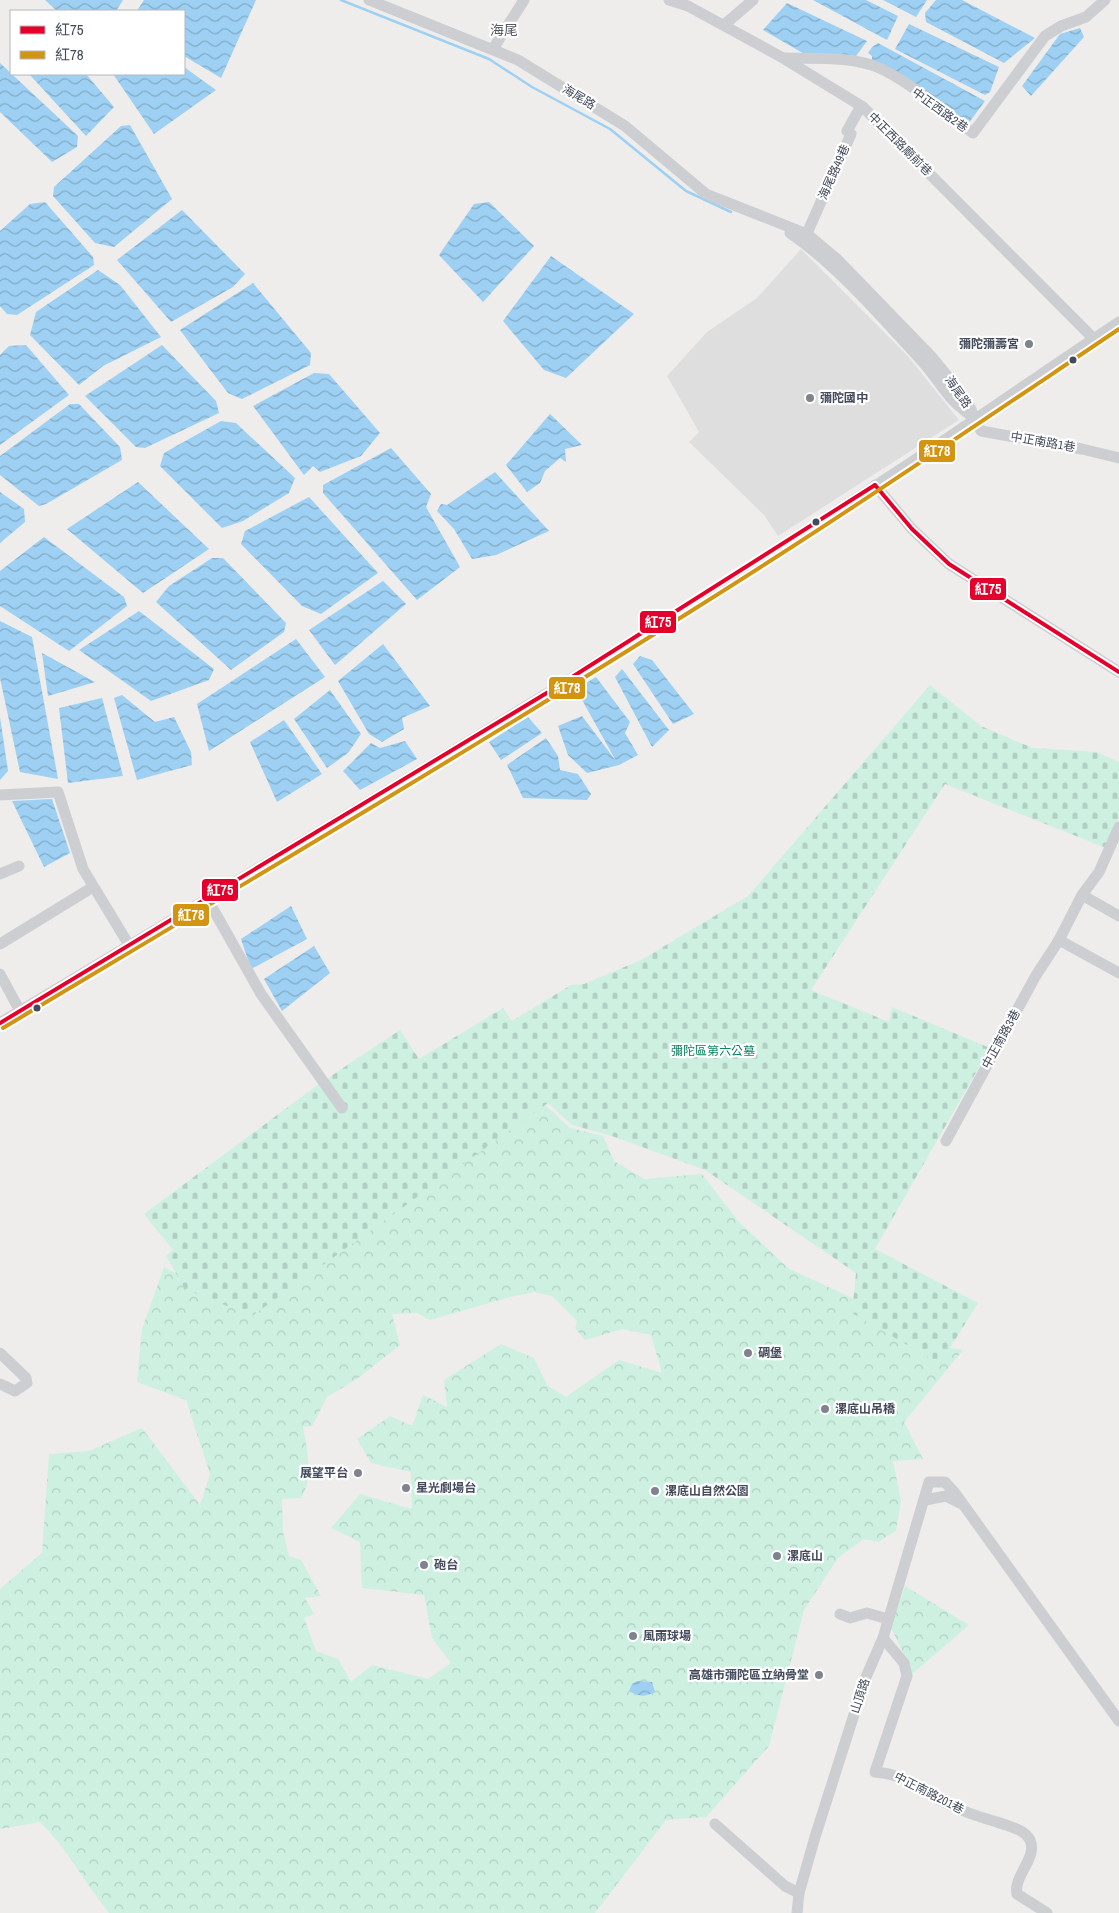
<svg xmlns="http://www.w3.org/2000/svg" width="1119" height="1913" viewBox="0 0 1119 1913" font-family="'Archivo Narrow','Noto Sans TC',sans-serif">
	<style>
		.education { fill: #dfdedf }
		.forest { fill: url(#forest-crowns); fill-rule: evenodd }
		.cemetery { fill: url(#cemetery-stones) }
		.water { fill: url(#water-waves) }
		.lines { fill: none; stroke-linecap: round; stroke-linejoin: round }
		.stream { stroke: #9dd0f2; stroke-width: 2.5 }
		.minor { stroke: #ccced2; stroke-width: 11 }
		.bus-1-casing { stroke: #fff; stroke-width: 8 }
		.bus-2-casing { stroke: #fff; stroke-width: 8 }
		.bus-1 { stroke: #e4002b; stroke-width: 4 }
		.bus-2 { stroke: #d39412; stroke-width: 4 }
		.poi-dot { fill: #7e838e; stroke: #fff; stroke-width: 2 }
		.bus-dot { fill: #424a5b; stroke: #fff; stroke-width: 2 }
		.labels { text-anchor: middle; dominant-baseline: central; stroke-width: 4.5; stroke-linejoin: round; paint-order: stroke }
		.street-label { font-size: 12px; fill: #424a5b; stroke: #fff }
		.poi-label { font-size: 12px; font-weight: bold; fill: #424a5b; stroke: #fff; text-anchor: start }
		.park-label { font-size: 12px; fill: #0c825f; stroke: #fff }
		.neighbourhood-label { font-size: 14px; fill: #575a61; stroke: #fff }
		.line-badge { stroke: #fff; stroke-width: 2 }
		.badge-label { font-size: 14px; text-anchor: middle; font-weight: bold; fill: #fff }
	</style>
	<defs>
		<pattern id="forest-crowns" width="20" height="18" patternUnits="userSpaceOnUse" patternTransform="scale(1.25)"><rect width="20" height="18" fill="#cdf0e1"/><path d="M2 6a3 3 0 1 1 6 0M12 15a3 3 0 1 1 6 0" fill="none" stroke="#b1cfc3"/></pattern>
		<pattern id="cemetery-stones" width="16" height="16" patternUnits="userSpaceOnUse" patternTransform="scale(1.25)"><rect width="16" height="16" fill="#cdf0e1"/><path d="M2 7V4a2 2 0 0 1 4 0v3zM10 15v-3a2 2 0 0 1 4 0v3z" fill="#b1cfc3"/></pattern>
		<pattern id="water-waves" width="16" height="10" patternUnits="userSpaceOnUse" patternTransform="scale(1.25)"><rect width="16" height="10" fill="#9dd0f2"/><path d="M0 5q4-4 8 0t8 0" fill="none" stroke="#82abc7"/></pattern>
	</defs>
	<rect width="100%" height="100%" fill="#eeedec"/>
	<polygon class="education" points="801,249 907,355 959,420 778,536 764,515 689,442 699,432 667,376 707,332 757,298"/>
	<g class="forest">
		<path d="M527,1063L546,1106L570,1128L603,1136L614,1161L644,1179L702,1174L738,1221L788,1268L852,1298L896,1324L899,1340L963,1350L904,1422L923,1459L893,1461L901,1501L896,1531L878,1542L864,1539L838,1558L804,1610L769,1746L706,1817L666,1820L595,1913H109C85,1883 67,1848 40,1822L0,1829V1589L42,1553L49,1454L89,1451L142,1428L200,1505L210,1474L186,1400L137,1382L142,1329L164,1267L199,1286ZM534,1292L552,1296L577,1321L575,1328L585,1340L623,1329L651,1335L662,1373L619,1360L566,1397L547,1385L534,1358L501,1344L444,1380L447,1407L423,1395L412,1426L390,1416L357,1439L371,1463L411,1472L412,1509L360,1494L331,1528L360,1542L362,1588L424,1595L432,1638L451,1663L428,1679L372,1665L351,1682L338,1659L316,1651L304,1618L314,1614L305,1598L321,1596L301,1560L289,1556L283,1532L282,1499L301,1498C314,1478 307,1449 303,1427L312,1426L327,1397L357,1379L400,1345L392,1314L417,1313L430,1320L510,1297Z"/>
		<polygon points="905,1586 969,1625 911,1675 911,1669 891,1628"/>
	</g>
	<polygon class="cemetery" points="930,685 981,726 1018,742 1033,748 1097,752 1119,762 1119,818 1106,848 945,784 811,990 889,1022 892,1007 990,1048 875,1249 978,1303 940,1364 852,1313 856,1273 705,1170 612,1136 572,1125 548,1103 252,1316 185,1289 166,1256 173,1250 144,1214 319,1084 400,1030 419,1059 503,1008 512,1021 571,985 584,984 641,960 748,896"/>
	<g class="water">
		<polygon points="45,0 123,0 116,11 57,11"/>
		<polygon points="144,0 256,0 221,78 184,56 184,11 137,11"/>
		<polygon points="813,0 866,0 898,16 887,40"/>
		<polygon points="883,0 927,0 916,17"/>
		<polygon points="936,0 962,0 1035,38 1004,63 926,22 925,13"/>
		<polygon points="787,3 867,41 854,59 813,59 763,30"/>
		<polygon points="909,24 999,67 990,92 985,95 895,49"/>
		<polygon points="1080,28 1084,37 1031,96 1022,86 1060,34"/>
		<polygon points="878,43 985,101 968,124 872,64 872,56 868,53 872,47"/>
		<polygon points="0,63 78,136 77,147 52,162 0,112"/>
		<polygon points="184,67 216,90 154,134 113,74 184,74"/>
		<polygon points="29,74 86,74 114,107 86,136"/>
		<polygon points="130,125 172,199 114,247 95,243 53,196 54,187 121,126"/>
		<polygon points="45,202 93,257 94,265 17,315 7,314 0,306 0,231 30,204"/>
		<polygon points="489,202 534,246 483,302 439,255 474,204"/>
		<polygon points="182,210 245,274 233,287 171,322 117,260"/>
		<polygon points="551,256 634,314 566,378 544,370 503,321"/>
		<polygon points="98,270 120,285 161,337 103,366 79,385 30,335 36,312"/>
		<polygon points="253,283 311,353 310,365 242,399 228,393 180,330"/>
		<polygon points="26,345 69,395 0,445 0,355 9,346"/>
		<polygon points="162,345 216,401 219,413 145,448 136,447 85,396"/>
		<polygon points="314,373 329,374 380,433 361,456 320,472 313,466 304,475 253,406"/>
		<polygon points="70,404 79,404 120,447 122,460 46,504 39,506 0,475 0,456"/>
		<polygon points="550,414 582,445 565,449 566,462 560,458 545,471 540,483 527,492 506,465"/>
		<polygon points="221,421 236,423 295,478 289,493 243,521 222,528 160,466 164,453"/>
		<polygon points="391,448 431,494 426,507 460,567 417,600 323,493 323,485"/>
		<polygon points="495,472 549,531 496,555 472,559 454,529 437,511 441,504 447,505"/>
		<polygon points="138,482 209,549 143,593 67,529"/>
		<polygon points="0,492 24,509 25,522 0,543"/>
		<polygon points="309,497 378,573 321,614 302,606 241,544 245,531"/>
		<polygon points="44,537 124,597 127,606 69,651 0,606 0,571"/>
		<polygon points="212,558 223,558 286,623 284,632 231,670 156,602 169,586"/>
		<polygon points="383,581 406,604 335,665 309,630"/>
		<polygon points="139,611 214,669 209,680 151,701 79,650"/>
		<polygon points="0,621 32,637 58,779 20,772 0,678"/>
		<polygon points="296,639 325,677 209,751 197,704"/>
		<polygon points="383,644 430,706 402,718 404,729 382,742 369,734 338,681"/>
		<polygon points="42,653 95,682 48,696"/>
		<polygon points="640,656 652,660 694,714 673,724 633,664"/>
		<polygon points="622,669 669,730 652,747 615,677"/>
		<polygon points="596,677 630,722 625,733 638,755 619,765 587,773 568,755 558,726 582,716 616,761 576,689"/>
		<polygon points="330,690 361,734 348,753 327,768 294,719"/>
		<polygon points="122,695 155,722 174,717 191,752 192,765 137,780 114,698"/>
		<polygon points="102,698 123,776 68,783 59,708"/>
		<polygon points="0,717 8,771 0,780"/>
		<polygon points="528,717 542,733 501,760 489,742"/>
		<polygon points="284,720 322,774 277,802 250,742"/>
		<polygon points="546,738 558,756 560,770 578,774 591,794 587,800 523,798 507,765"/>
		<polygon points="405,741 417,759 360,790 343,771 371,743 380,748"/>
		<polygon points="52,799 70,853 44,867 12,801"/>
		<polygon points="291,906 307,939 251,969 241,939"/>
		<polygon points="314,946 330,973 282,1011 264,979"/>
		<path d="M637,1681L652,1682L655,1692C645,1697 639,1697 629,1691L632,1684Z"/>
	</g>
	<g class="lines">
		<polyline class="stream" points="341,0 489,59 532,87 610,129 686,191 731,212"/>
		<g class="minor">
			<polyline points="369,0 518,60 625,126 706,194 807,234 838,260 931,356 966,399 981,431 1082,449 1119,458"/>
			<polyline points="669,0 688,6 783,58 863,107 1094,339"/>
			<polyline points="724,25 753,0"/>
			<polyline points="493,49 524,0"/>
			<path d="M785,58C814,59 850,56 877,67C906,79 946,113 973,133L1045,36L1061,26L1086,17L1105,0"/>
			<path d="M790,233C838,266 881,317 921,360C942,383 947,401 975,418"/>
			<polyline points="804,240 851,134 847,131 861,106"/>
			<polyline points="875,485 912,529 949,564 1119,672"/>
			<polyline points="0,795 58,792 83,869 129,945"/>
			<polyline points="0,874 19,866"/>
			<polyline points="1082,895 1119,916"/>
			<polyline points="208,900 261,994 342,1108"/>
			<polyline points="1059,940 1119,973"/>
			<polyline points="0,944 93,887"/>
			<polyline points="0,974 20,1011"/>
			<path d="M0,1023C305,840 613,659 910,463C980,417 1049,368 1119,322"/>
			<polyline points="946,1141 1035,977 1059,940 1082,895 1099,872 1119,827"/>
			<polyline points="0,1353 26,1378 27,1383 15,1391 0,1384"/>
			<polyline points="925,1500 946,1496 960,1503"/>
			<polyline points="840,1614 850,1618 867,1613 888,1619"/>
			<path d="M883,1638L904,1663L907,1676L875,1772C909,1775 915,1788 944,1802C961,1811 979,1817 997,1822C1008,1826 1024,1829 1030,1840C1038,1858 1013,1876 1017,1894L1047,1913"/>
			<polyline points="715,1824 785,1886 799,1893"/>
			<polyline points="797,1913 799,1893 815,1837 866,1677 883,1638 929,1482 945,1482 955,1493 1119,1721"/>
		</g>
		<defs>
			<g id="bus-1">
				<polyline points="875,485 912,529 949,564 1119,672"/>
				<polyline points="0,1023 550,691 875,485"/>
			</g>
			<path id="bus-2" d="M3,1028C232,891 462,755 688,613C834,522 976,425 1119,329"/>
		</defs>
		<use href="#bus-1" class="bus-1-casing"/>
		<use href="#bus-2" class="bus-2-casing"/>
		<use href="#bus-1" class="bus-1"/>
		<use href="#bus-2" class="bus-2"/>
	</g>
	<g class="poi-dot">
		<circle cx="1029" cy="344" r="5"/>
		<circle cx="810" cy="398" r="5"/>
		<circle cx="748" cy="1353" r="5"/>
		<circle cx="825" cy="1409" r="5"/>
		<circle cx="358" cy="1473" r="5"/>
		<circle cx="406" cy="1488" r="5"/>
		<circle cx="655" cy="1491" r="5"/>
		<circle cx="777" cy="1556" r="5"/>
		<circle cx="424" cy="1565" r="5"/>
		<circle cx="633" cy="1636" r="5"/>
		<circle cx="819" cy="1675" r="5"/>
	</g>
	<g class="bus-dot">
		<circle cx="1073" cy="360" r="4.5"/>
		<circle cx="816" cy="522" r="4.5"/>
		<circle cx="37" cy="1008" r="4.5"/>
	</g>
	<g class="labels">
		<g class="street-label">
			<text transform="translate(579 97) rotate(31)">海尾路</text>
			<text transform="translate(940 110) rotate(36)">中正西路2巷</text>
			<text transform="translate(900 144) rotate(45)">中正西路廟前巷</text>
			<text transform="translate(834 172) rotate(-66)">海尾路49巷</text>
			<text transform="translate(958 392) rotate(55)">海尾路</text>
			<text transform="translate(1043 442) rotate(10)">中正南路1巷</text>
			<text transform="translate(1001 1039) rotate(-61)">中正南路3巷</text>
			<text transform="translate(860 1696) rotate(-72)">山頂路</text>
			<text transform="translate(929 1793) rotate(27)">中正南路201巷</text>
		</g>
		<g class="poi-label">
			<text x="1019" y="344" text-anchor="end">彌陀彌壽宮</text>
			<text x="820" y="398">彌陀國中</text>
			<text x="758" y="1353">碉堡</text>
			<text x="835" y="1409">漯底山吊橋</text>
			<text x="348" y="1473" text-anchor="end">展望平台</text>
			<text x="416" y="1488">星光劇場台</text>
			<text x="665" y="1491">漯底山自然公園</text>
			<text x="787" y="1556">漯底山</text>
			<text x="434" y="1565">砲台</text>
			<text x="643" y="1636">風雨球場</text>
			<text x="809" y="1675" text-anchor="end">高雄市彌陀區立納骨堂</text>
		</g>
		<g class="park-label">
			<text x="713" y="1051">彌陀區第六公墓</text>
		</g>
		<g class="neighbourhood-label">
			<text x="504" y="30">海尾</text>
		</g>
	</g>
	<g class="line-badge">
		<rect x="918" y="439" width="38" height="24" rx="5" fill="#d39412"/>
		<rect x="969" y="577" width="38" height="24" rx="5" fill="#e4002b"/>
		<rect x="639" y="610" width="38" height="24" rx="5" fill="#e4002b"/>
		<rect x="548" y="676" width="38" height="24" rx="5" fill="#d39412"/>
		<rect x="201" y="878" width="38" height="24" rx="5" fill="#e4002b"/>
		<rect x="172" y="903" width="38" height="24" rx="5" fill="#d39412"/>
	</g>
	<g class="badge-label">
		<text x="937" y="456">紅78</text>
		<text x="988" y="594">紅75</text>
		<text x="658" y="627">紅75</text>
		<text x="567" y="693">紅78</text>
		<text x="220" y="895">紅75</text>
		<text x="191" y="920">紅78</text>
	</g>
	<rect x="10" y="10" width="175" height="65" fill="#ffffff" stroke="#b3b7bd"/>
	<rect x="20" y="26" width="25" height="8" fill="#e4002b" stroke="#b3b7bd"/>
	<text x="55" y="35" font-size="15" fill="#424a5b">紅75</text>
	<rect x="20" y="51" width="25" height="8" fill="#d39412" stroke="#b3b7bd"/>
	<text x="55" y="60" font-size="15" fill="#424a5b">紅78</text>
</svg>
